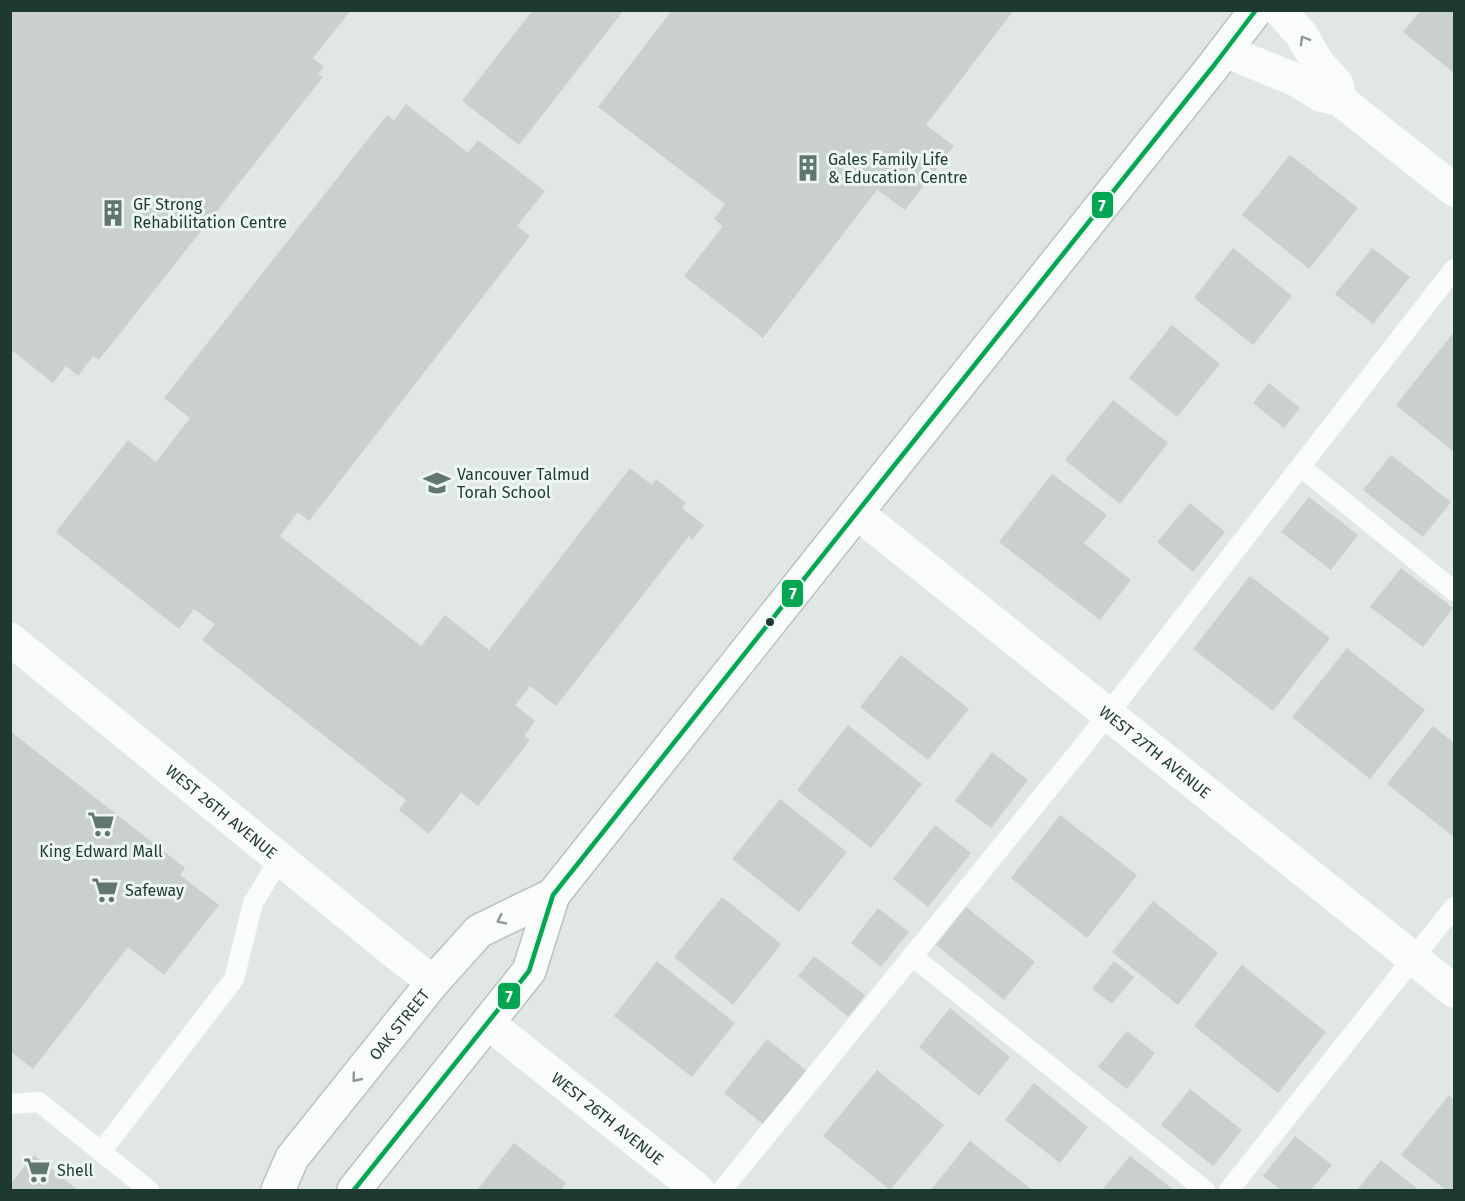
<svg xmlns="http://www.w3.org/2000/svg" width="1465" height="1201" viewBox="0 0 1465 1201" font-family="'Fira Sans',sans-serif">
	<style>
		.building { fill: #cad0ce }
		.lines { fill: none; stroke-linecap: round; stroke-linejoin: round }
		.secondary-casing { stroke: #b9c4bf; stroke-width: 36 }
		.service { stroke: #fafbfb; stroke-width: 20 }
		.minor { stroke: #fafbfb; stroke-width: 33 }
		.secondary { stroke: #fafbfb; stroke-width: 33 }
		.bus-1-casing { stroke: #edf6f2; stroke-width: 9 }
		.bus-1 { stroke: #00a651; stroke-width: 4.5 }
		.oneway { stroke: #8c9a96 }
		.bus-dot { fill: #1e3932; stroke: #edf6f2; stroke-width: 2 }
		.labels { text-anchor: middle; dominant-baseline: central; stroke-width: 6; stroke-linejoin: round; paint-order: stroke }
		.poi-label { font-size: 16px; fill: #1e3932; stroke: #edf6f2; text-anchor: start }
		.street-label { font-size: 16px; fill: #1e3932; stroke: #edf6f2 }
		.line-badge { stroke: #edf6f2; stroke-width: 2 }
		.badge-label { font-size: 16px; text-anchor: middle; font-weight: bold; fill: #fff }
	</style>
	<rect width="100%" height="100%" fill="#e0e7e4"/>
	<g class="building">
		<polygon points="10,10 351,10 313,58 324,67 318,74 323,77 99,360 93,356 78,376 66,366 53,383 10,349"/>
		<polygon points="533,10 624,10 519,145 462,101"/>
		<polygon points="672,10 1014,10 926,125 954,146 905,210 877,190 763,338 684,276 723,226 714,219 725,204 598,107"/>
		<polygon points="1421,10 1454,10 1454,73 1403,32"/>
		<polygon points="406,104 468,153 478,140 545,191 517,226 530,236 309,521 298,512 280,536 421,646 445,615 489,650 630,468 652,485 656,479 686,503 682,508 704,525 692,540 689,536 556,706 530,686 515,705 535,721 524,736 530,740 478,806 461,793 429,834 399,810 406,800 202,640 215,624 194,609 179,629 56,532 128,440 156,462 190,418 164,398 387,115 394,120"/>
		<polygon points="1290,155 1358,208 1309,269 1242,215"/>
		<polygon points="1233,248 1292,296 1253,345 1194,298"/>
		<polygon points="1372,248 1410,277 1373,324 1335,294"/>
		<polygon points="1172,325 1220,364 1177,417 1129,378"/>
		<polygon points="1454,332 1454,452 1396,405"/>
		<polygon points="1269,383 1300,408 1284,428 1253,403"/>
		<polygon points="1113,400 1168,443 1120,504 1065,460"/>
		<polygon points="1391,455 1451,502 1423,537 1363,490"/>
		<polygon points="1052,474 1107,515 1084,543 1131,580 1100,620 999,542"/>
		<polygon points="1309,497 1358,535 1331,570 1281,532"/>
		<polygon points="1190,503 1225,532 1193,572 1157,542"/>
		<polygon points="1401,568 1453,608 1423,647 1370,607"/>
		<polygon points="1250,576 1330,638 1273,711 1193,649"/>
		<polygon points="1347,648 1425,710 1370,779 1292,717"/>
		<polygon points="901,655 969,709 928,760 860,707"/>
		<polygon points="848,725 922,784 871,848 797,790"/>
		<polygon points="1433,726 1454,743 1454,837 1387,784"/>
		<polygon points="10,731 185,868 180,875 219,905 164,975 128,947 33,1069 10,1051"/>
		<polygon points="992,752 1028,780 991,828 955,801"/>
		<polygon points="780,799 847,852 799,912 732,859"/>
		<polygon points="1060,815 1137,875 1087,938 1011,878"/>
		<polygon points="935,825 971,853 928,907 893,879"/>
		<polygon points="722,897 781,944 733,1005 674,957"/>
		<polygon points="1153,901 1218,953 1178,1005 1112,952"/>
		<polygon points="966,907 1035,962 1004,1000 936,945"/>
		<polygon points="878,908 909,932 881,967 851,943"/>
		<polygon points="814,956 865,995 848,1017 798,976"/>
		<polygon points="657,961 735,1023 692,1077 614,1016"/>
		<polygon points="1114,961 1134,977 1112,1004 1092,989"/>
		<polygon points="1242,965 1326,1032 1278,1093 1194,1026"/>
		<polygon points="950,1008 1010,1057 979,1096 919,1047"/>
		<polygon points="1127,1031 1155,1053 1127,1089 1098,1067"/>
		<polygon points="767,1039 807,1071 764,1125 724,1093"/>
		<polygon points="877,1070 944,1125 890,1190 823,1136"/>
		<polygon points="1034,1083 1088,1127 1060,1163 1005,1120"/>
		<polygon points="1190,1089 1242,1130 1213,1166 1161,1125"/>
		<polygon points="1449,1095 1454,1100 1454,1190 1446,1190 1401,1155"/>
		<polygon points="1295,1136 1332,1165 1311,1190 1281,1190 1263,1176"/>
		<polygon points="970,1141 1032,1190 931,1190"/>
		<polygon points="514,1143 566,1183 561,1190 477,1190"/>
		<polygon points="34,1155 78,1190 10,1190 10,1184"/>
		<polygon points="1130,1156 1174,1190 1102,1190"/>
		<polygon points="1381,1160 1419,1190 1357,1190"/>
	</g>
	<g class="lines">
		<defs>
			<g id="secondary">
				<path id="s4" d="M278,1190L292,1158L433,982L479,931L553,895"/>
				<polyline points="354,1190 529,971 553,895 893,467 1215,64 1256,10"/>
			</g>
		</defs>
		<use href="#secondary" class="secondary-casing"/>
		<g class="service">
			<polyline points="1301,467 1454,591"/>
			<polyline points="912,956 1205,1190"/>
			<polyline points="10,1104 39,1102 149,1190"/>
			<polyline points="101,1152 234,979 253,903 280,858"/>
			<polyline points="722,1190 1080,750 1454,269"/>
			<polyline points="1229,1190 1454,907"/>
		</g>
		<g class="minor">
			<polyline points="1279,10 1301,34 1317,62 1337,84 1340,100"/>
			<polyline points="1225,51 1296,80 1320,95 1340,100 1454,190"/>
			<path id="s1" d="M857,513L1454,991"/>
			<path id="s2" d="M10,639L393,951L433,982"/>
			<path id="s3" d="M488,1023L698,1190"/>
		</g>
		<use href="#secondary" class="secondary"/>
		<defs>
			<polyline id="bus-1" points="354,1190 529,971 553,895 893,467 1215,64 1256,10"/>
		</defs>
		<use href="#bus-1" class="bus-1-casing"/>
		<use href="#bus-1" class="bus-1"/>
	</g>
	<defs><path id="oneway-chevron" d="M-2-3.5L2.5 0L-2 3.5" fill="none" stroke-width="1.6" stroke-linecap="round" stroke-linejoin="round" transform="scale(1.5)"/></defs>
	<g class="oneway">
		<use href="#oneway-chevron" transform="translate(1304 40) rotate(-120)"/>
		<use href="#oneway-chevron" transform="translate(501 920) rotate(154)"/>
		<use href="#oneway-chevron" transform="translate(356 1078) rotate(129)"/>
	</g>
	<defs>
		<symbol id="building-bare" viewBox="-9 -9 18 18"><path d="M-4-6H4V6H1V3H-1V6H-4ZM-2.5-4.3h1.7v1.8h-1.7ZM.8-4.3h1.7v1.8H.8ZM-2.5-1h1.7V.8h-1.7ZM.8-1h1.7V.8H.8Z" fill="#627670" stroke="#edf6f2" stroke-width="2.5" paint-order="stroke"/></symbol>
		<symbol id="school-bare" viewBox="-9 -9 18 18"><path d="M0-5L7-2L0 1L-7-2ZM-4 1L0 2.5L4 1V4Q0 6-4 4Z" fill="#627670" stroke="#edf6f2" stroke-width="2.5" paint-order="stroke"/></symbol>
		<symbol id="supermarket-bare" viewBox="-9 -9 18 18"><path d="M-6-5.5h2.5l.6 2H6L4.5 2H-2.5L-4.4-4H-6ZM-1.5 3.2a1.3 1.3 0 1 0 .1 0ZM3 3.2a1.3 1.3 0 1 0 .1 0Z" fill="#627670" stroke="#edf6f2" stroke-width="2.5" paint-order="stroke"/></symbol>
	</defs>
	<g fill-rule="evenodd">
		<use href="#building-bare" x="789" y="149" width="38" height="38"/>
		<use href="#building-bare" x="94" y="194" width="38" height="38"/>
		<use href="#school-bare" x="418" y="464" width="38" height="38"/>
		<use href="#supermarket-bare" x="82" y="805" width="38" height="38"/>
		<use href="#supermarket-bare" x="86" y="871" width="38" height="38"/>
		<use href="#supermarket-bare" x="18" y="1151" width="38" height="38"/>
	</g>
	<circle class="bus-dot" cx="770" cy="622" r="5"/>
	<g class="labels">
		<g class="poi-label">
			<text x="828" y="159">Gales Family Life<tspan x="828" dy="18">&amp; Education Centre</tspan></text>
			<text x="133" y="204">GF Strong<tspan x="133" dy="18">Rehabilitation Centre</tspan></text>
			<text x="457" y="474">Vancouver Talmud<tspan x="457" dy="18">Torah School</tspan></text>
			<text x="101" y="851" text-anchor="middle">King Edward Mall</text>
			<text x="125" y="890">Safeway</text>
			<text x="57" y="1170">Shell</text>
		</g>
		<g class="street-label">
			<text stroke="none"><textPath href="#s1" startOffset="382">WEST 27TH AVENUE</textPath></text>
			<text stroke="none"><textPath href="#s2" startOffset="273">WEST 26TH AVENUE</textPath></text>
			<text stroke="none"><textPath href="#s4" startOffset="206">OAK STREET</textPath></text>
			<text stroke="none"><textPath href="#s3" startOffset="153">WEST 26TH AVENUE</textPath></text>
		</g>
	</g>
	<g class="line-badge">
		<rect x="1091" y="191" width="23" height="28" rx="6" fill="#00a651"/>
		<rect x="781" y="579" width="23" height="29" rx="6" fill="#00a651"/>
		<rect x="497" y="982" width="24" height="28" rx="6" fill="#00a651"/>
	</g>
	<g class="badge-label">
		<text x="1102" y="211">7</text>
		<text x="793" y="599">7</text>
		<text x="509" y="1002">7</text>
	</g>
	<rect width="1465" height="1201" fill="none" stroke="#1e3932" stroke-width="24"/>
</svg>
